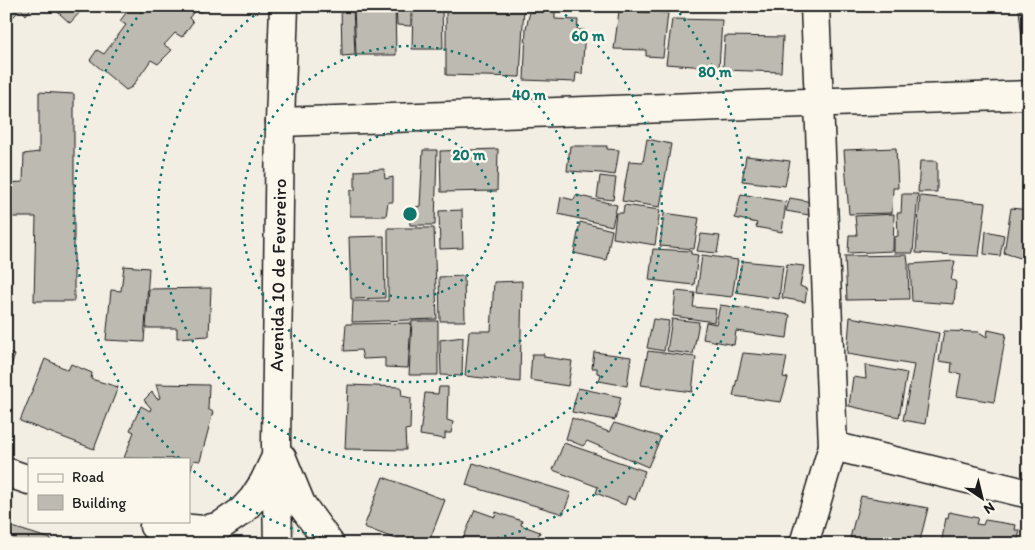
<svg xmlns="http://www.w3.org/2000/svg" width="1035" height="550" viewBox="0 0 1035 550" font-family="Itim,sans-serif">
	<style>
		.building { fill: #bdbab1; stroke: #1c1c1c }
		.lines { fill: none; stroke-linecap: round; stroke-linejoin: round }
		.minor-casing { stroke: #1c1c1c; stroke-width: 31 }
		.minor { stroke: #fbf7ec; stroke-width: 28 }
		.ring { fill: none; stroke: #0f766e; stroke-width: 2.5; stroke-dasharray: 2.5 5 }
		.labels { text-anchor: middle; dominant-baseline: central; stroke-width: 5; stroke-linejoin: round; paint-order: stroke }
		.street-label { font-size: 19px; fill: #1c1c1c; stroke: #fbf7ec }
		.centre { fill: #0f766e; stroke: #fbf7ec; stroke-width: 2.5 }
		.ring-label { font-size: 15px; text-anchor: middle; font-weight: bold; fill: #0f766e; stroke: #fbf7ec; stroke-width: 5; stroke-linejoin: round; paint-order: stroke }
	</style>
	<rect width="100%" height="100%" fill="#f2eee4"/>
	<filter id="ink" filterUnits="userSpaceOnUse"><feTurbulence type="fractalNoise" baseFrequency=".02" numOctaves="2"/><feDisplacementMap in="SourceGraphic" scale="10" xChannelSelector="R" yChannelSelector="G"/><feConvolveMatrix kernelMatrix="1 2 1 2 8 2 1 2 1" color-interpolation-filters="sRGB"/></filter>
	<g filter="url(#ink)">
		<g class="building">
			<polygon points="6,6 33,6 26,15 21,9 6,24"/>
			<polygon points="51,6 76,6 81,11 70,23"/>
			<polygon points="131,6 206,6 201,12 195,10 189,18 193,22 182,37 175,33 164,45 172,50 158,64 151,60 132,87 126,90 90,60 97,50 104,54 126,25 120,21"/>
			<polygon points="341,6 353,6 355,55 342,56"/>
			<polygon points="354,6 395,6 396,55 356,55"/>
			<polygon points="396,6 411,6 411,26 397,25"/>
			<polygon points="413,6 442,6 443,49 412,49"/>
			<polygon points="446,6 524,6 520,77 446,75"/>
			<polygon points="678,6 716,6 716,9 678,8"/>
			<polygon points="1019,10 1029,10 1029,55 1024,55"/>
			<polygon points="555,11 555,19 578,20 577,30 585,30 582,74 576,73 575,82 524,80 526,28 530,12"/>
			<polygon points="619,11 668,13 663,57 646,56 646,50 614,49"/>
			<polygon points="672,19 722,20 719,68 666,64"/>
			<polygon points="725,36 783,37 781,72 723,70"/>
			<polygon points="39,92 74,94 74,301 34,301 36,217 6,217 6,183 23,182 24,154 39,152"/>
			<polygon points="647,139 671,144 660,207 622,201 629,161 643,162"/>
			<polygon points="570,146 607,146 607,149 619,150 615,175 601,173 567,171"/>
			<polygon points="896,148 898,188 893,188 892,213 849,214 844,150"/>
			<polygon points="498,149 497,191 441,192 440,151"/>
			<polygon points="423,150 437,150 435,225 410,225 409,209 420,206"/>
			<polygon points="746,156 790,161 785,186 742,181"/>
			<polygon points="920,161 937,161 937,192 918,192"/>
			<polygon points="384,169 385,179 393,177 393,202 388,202 386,216 350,216 350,191 355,190 355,171"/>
			<polygon points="600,176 616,178 613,200 597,198"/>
			<polygon points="741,194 786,202 782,232 756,227 757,223 735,218"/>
			<polygon points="902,194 918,194 913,253 894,253 894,237 898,236 897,213 901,213"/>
			<polygon points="576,195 617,205 612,226 558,214 561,197 574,200"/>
			<polygon points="920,196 986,203 979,256 916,253"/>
			<polygon points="790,198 812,202 809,215 786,211"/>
			<polygon points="624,205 660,210 655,245 613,238 616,213 623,213"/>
			<polygon points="1011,208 1029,210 1029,237 1024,259 1004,253"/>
			<polygon points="462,210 463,248 440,249 439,211"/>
			<polygon points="664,213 699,218 694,249 660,246"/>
			<polygon points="894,214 893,251 848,253 849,235 857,235 855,216"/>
			<polygon points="580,222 612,230 606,260 574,253"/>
			<polygon points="388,228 434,228 437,319 352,322 353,301 388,301"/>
			<polygon points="986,231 1004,235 1000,256 984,254"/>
			<polygon points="701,234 720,236 717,253 697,251"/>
			<polygon points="384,236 385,298 351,299 349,237"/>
			<polygon points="653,249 691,251 691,254 698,255 694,285 649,280"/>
			<polygon points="702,255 738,260 732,297 697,293"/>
			<polygon points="907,255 908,263 909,299 847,300 845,256"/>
			<polygon points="742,261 783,265 779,299 736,292"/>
			<polygon points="955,261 951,280 956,281 954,304 912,301 910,264"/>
			<polygon points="787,264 804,266 800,286 807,289 805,302 782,298"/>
			<polygon points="124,266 149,268 144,342 106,340 111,290 121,291"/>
			<polygon points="464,276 465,321 440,321 439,277"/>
			<polygon points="522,281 520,382 465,376 469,331 491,331 494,282"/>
			<polygon points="211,288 209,336 177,338 177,328 146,328 149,289"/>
			<polygon points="676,291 695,293 693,307 716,309 714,322 673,316"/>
			<polygon points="720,305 790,315 787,338 736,331 734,345 703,339 706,322 716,324"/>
			<polygon points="850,317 939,333 925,424 903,420 914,365 847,354"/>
			<polygon points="653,319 669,321 664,351 647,348"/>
			<polygon points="672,319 699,322 693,354 667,351"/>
			<polygon points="412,321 438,321 438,375 409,375"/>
			<polygon points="411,323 408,368 385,367 385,358 363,359 361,350 344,351 346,324"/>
			<polygon points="988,330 1006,334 994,402 957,396 961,374 951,372 952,363 939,361 944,331 979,332 987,337"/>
			<polygon points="463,337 462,376 441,375 440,340"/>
			<polygon points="648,351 696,357 692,392 641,385"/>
			<polygon points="6,352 15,355 6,379"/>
			<polygon points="594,352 631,357 627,386 599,381 601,374 597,373 597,368 592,368"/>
			<polygon points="743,353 787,357 783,377 788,378 781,402 733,396"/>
			<polygon points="532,354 544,354 544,357 572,361 568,386 530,380"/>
			<polygon points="45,359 68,370 71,364 92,373 91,379 118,387 94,449 20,421"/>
			<polygon points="865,365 907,373 899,417 849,406 853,377 866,379"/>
			<polygon points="156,384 209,385 208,409 213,412 200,461 194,460 189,474 189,459 124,458 134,432 130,430 141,406 150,411 151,408 144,400 152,392 157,399 160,398"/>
			<polygon points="348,385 401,387 402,396 411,398 410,429 405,430 406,450 345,449"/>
			<polygon points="439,387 448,387 447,420 453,422 451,433 445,433 445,439 420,435 425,393 438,394"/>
			<polygon points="578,388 621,397 615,420 572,412"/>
			<polygon points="572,418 609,432 614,423 661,437 648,467 587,441 583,446 566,439"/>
			<polygon points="564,443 645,471 635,500 628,496 625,505 596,493 598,487 553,470"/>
			<polygon points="473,463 571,493 563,514 466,485"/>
			<polygon points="383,477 445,500 428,544 409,544 364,527"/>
			<polygon points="861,496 928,508 919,544 893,544 867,536 866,540 850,538"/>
			<polygon points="475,510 495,517 496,512 522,521 521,525 540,532 535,544 461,544"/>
			<polygon points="949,512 978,518 976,524 983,525 985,520 1016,525 1015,530 1020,530 1017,544 941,544 946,518 948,519"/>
			<polygon points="6,525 51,539 49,544 6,544"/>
			<polygon points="1028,531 1029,531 1029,544 1025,544"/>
		</g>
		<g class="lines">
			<defs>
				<g id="minor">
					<polyline points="280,122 1029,95"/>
					<polyline points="833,446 1029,494"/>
					<polyline points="282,458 301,504 330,544"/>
					<polyline points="6,472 29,480"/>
					<polyline points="154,526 204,530 220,526 242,511 253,499 264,482 275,459"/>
					<polyline points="278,544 276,444 280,122 284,6"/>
					<polyline points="804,544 833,446 815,6"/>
				</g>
			</defs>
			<use href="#minor" class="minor-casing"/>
			<use href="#minor" class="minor"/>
		</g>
	</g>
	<g class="ring">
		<circle cx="410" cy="214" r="84"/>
		<circle cx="410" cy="214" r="168"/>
		<path d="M553 6A252 252 0 1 1 267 6"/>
		<path d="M343 543A336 336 0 0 1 190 468M179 458A336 336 0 0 1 145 7M675 7A336 336 0 0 1 477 543"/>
	</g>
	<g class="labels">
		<g class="street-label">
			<text transform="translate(278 275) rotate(-89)">Avenida 10 de Fevereiro</text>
		</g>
	</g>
	<circle cx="410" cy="214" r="8" class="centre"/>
	<g class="ring-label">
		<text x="588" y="41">60 m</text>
		<text x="715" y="77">80 m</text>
		<text x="529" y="100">40 m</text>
		<text x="469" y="160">20 m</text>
	</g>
	<rect width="1035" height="550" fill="none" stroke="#fbf7ec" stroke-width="25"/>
	<rect x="12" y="12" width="1010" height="525" fill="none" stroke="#1c1c1c" stroke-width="2" filter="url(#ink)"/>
	<rect x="28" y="458" width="162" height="65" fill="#fbf7ec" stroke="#a29f99"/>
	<rect x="38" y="474" width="25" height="8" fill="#fbf7ec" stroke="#a29f99"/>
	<text x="72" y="482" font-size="15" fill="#1c1c1c">Road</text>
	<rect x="38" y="495" width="25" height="15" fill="#bdbab1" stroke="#a29f99"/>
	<text x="72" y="508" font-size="15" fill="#1c1c1c">Building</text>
	<g transform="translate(982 498) rotate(145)" stroke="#fbf7ec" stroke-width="4" paint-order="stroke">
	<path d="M0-4L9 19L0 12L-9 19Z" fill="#1c1c1c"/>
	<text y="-8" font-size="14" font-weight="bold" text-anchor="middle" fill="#1c1c1c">N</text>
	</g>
</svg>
